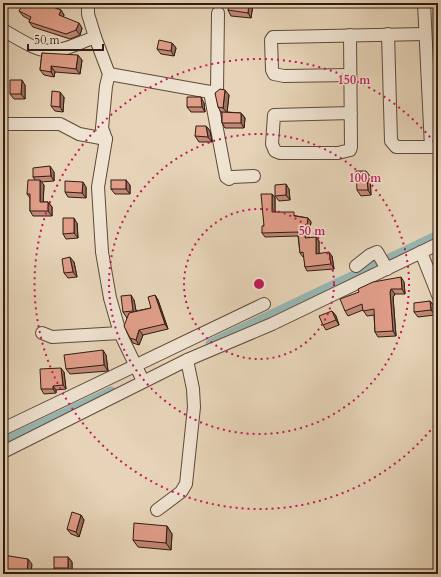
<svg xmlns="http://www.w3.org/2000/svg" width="441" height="577" viewBox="0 0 441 577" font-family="Cardo,serif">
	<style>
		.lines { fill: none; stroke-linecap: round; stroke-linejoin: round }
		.canal { stroke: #97b7b4; stroke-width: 11 }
		.minor-casing { stroke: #5e4a3c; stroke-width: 14 }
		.minor { stroke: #efe3d1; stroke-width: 12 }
		.wall { fill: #c28876; stroke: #301c12 }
		.shaded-wall { fill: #9e6f60; stroke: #301c12 }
		.building { fill: #e19e89; stroke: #301c12 }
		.ring { fill: none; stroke: #c2185b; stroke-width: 2; stroke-dasharray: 2 4 }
		.centre { fill: #c2185b; stroke: #efe3d1; stroke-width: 2 }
		.ring-label { font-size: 12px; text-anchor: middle; font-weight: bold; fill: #c2185b; stroke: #efe3d1; stroke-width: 3; stroke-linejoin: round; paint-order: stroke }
	</style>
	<rect width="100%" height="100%" fill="#e7d4b8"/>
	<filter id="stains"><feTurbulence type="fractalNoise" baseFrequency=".005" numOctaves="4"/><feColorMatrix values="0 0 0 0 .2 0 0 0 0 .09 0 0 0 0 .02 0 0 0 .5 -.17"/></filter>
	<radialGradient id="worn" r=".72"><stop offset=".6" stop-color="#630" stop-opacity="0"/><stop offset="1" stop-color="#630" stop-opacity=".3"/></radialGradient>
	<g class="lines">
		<g class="canal">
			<polyline points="211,344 438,236"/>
			<polyline points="3,443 111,392"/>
		</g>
		<defs>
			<g id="minor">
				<polyline points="88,3 88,14 95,37 109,74 106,86 102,128 106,139 98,187 102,252 110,298 120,333 143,381"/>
				<polyline points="424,3 431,147"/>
				<path d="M3,30C48,56 46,57 95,37"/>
				<polyline points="388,34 391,141 396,147 438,147"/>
				<polyline points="350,35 351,147 350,150 338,153 280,153 275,151 272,144 274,115 351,113"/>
				<polyline points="109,74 210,92 217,91 218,13"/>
				<polyline points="350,75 284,76 274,74 272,70 271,40 273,37 278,37 425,34"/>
				<polyline points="210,92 226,177 229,179 232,177 254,176"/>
				<polyline points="3,124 60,124 79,134 106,139"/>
				<polyline points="421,252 438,295"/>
				<polyline points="356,266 370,255 377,252 387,269"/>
				<polyline points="42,333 52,337 120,333"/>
				<polyline points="3,429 264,304"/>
				<polyline points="3,452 187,360 272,324 438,244"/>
				<polyline points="157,510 181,492 186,484 194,407 193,389 187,360"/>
			</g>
		</defs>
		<use href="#minor" class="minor-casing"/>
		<use href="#minor" class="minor"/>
	</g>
	<g class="wall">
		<polygon points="253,4 251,18 231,16 228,10"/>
		<polygon points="54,7 61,10 64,15 63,17 82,28 80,35 70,39 33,27 29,22 30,20 23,16 19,11"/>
		<polygon points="172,43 176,48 174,56 161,54 157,49"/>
		<polygon points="42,53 82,60 80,74 55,72 54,77 44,75 40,70"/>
		<polygon points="25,85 25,99 14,99 10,94"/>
		<polygon points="229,95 227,112 241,113 245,118 244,128 225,128 222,123 222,112 221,112 218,107"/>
		<polygon points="64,97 63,112 55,111 51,106"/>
		<polygon points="204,103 205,112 191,112 187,107"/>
		<polygon points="206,126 210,131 212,142 199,142 195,136"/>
		<polygon points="54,172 54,181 41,182 44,185 43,202 48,202 52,207 52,216 33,216 30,211 30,198 27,194 35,180 33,177"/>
		<polygon points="370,176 371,195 361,196 357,190"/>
		<polygon points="130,185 130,194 115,194 111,189"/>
		<polygon points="86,187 86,198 68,197 65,192"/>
		<polygon points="289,189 290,200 279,201 275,196"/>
		<polygon points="272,194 275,198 275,212 308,218 311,222 308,238 316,237 319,241 319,253 332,256 334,269 307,271 305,267 304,257 303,257 300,253 298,236 265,237 262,233"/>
		<polygon points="77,223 78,238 66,239 63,234"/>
		<polygon points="74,262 77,277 68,278 64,273"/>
		<polygon points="404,282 405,294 395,294 393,297 396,336 378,337 375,332 374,315 367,316 363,310 348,316 345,311 359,292"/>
		<polygon points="155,295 158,300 168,329 143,335 139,345 133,343 130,338 127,317 127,318 123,312 134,300 136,311 151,308"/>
		<polygon points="430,301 434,306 435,315 418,317 414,312"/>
		<polygon points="332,311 336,316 339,325 326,330 323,325"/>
		<polygon points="106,355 108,371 70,374 66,369"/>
		<polygon points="64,372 66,389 56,390 56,393 44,394 41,389"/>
		<polygon points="81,515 84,520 79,537 71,534 67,529"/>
		<polygon points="167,526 172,534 171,550 138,547 133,540"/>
		<polygon points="68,557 72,562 72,573 57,573 54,568"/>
	</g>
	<g class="shaded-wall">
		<polygon points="249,3 252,3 253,4 251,18 248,13"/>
		<polygon points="61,10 64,15 62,20 59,15"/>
		<polygon points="79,23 82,28 80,35 76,30"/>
		<polygon points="172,43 176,48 174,56 171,51"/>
		<polygon points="78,55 82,60 80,74 76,69"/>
		<polygon points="51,66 55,72 54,77 51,72"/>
		<polygon points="22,80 25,85 25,99 21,94"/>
		<polygon points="225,90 229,95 227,113 223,108"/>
		<polygon points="60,92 64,97 63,112 60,107"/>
		<polygon points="201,97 204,103 205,112 202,107"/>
		<polygon points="241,113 245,118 244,128 241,123"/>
		<polygon points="206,126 210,131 212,142 208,137"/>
		<polygon points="50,166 54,172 54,181 51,176"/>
		<polygon points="366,171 370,176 371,195 368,190"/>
		<polygon points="40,180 44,185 43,207 40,202"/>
		<polygon points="126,180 130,185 130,194 126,189"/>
		<polygon points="83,182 86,187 86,198 82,193"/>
		<polygon points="286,184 289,189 290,200 286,195"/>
		<polygon points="272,194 275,198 275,216 272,212"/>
		<polygon points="48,202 52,207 52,216 48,211"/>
		<polygon points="74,218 77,223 78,238 74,233"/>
		<polygon points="308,218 311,222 308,242 305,238"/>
		<polygon points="316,237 319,241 319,258 316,254"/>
		<polygon points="329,252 332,256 334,269 331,264"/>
		<polygon points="70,257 74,262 77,277 73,272"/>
		<polygon points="401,277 404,282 405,294 402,289"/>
		<polygon points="391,289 395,294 393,297 396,336 393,331 390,292"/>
		<polygon points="131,295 134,300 137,316 133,311"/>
		<polygon points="155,295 158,300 168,329 165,324"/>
		<polygon points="430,301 434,306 435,315 431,310"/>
		<polygon points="332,311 336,316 339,325 336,320"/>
		<polygon points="139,330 143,335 139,345 136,340"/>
		<polygon points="103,350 106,355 108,371 104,365"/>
		<polygon points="61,368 64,372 66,389 63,385"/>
		<polygon points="53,386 56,390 56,393 53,389"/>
		<polygon points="81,515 84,520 79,537 76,532"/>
		<polygon points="167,526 172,534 171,550 166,543"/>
		<polygon points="68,557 72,562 72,573 68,568"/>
		<polygon points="28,559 32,564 31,574 27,574"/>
	</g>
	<g class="building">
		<polygon points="23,3 51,3 50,6 61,10 59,15 79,23 76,30 66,34 29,22 31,17 19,11"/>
		<polygon points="229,3 249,3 248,13 228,10"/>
		<polygon points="159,40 172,43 171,51 157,49"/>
		<polygon points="42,53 78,55 76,69 51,66 51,72 40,70"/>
		<polygon points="10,80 22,80 21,94 10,94"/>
		<polygon points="220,89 225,90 223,108 218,107 215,93"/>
		<polygon points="52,91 60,92 60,107 51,106"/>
		<polygon points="187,97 201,97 202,107 187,107"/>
		<polygon points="222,112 241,113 241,123 222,123"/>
		<polygon points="196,126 206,126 208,137 195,136"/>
		<polygon points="50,166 51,176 33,177 33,168"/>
		<polygon points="356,171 366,171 368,190 357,190"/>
		<polygon points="28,180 40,180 40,202 48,202 48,211 30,211 30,194 27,194"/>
		<rect x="111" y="180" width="15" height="9"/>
		<polygon points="65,181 83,182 82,193 65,192"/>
		<polygon points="286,184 286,195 275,196 275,185"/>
		<polygon points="261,194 272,194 272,212 294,212 294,216 308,218 305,238 316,237 316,254 329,252 331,264 305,267 303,252 300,253 298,232 262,233 262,226 264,226"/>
		<polygon points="63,218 74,218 74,233 63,234"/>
		<polygon points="70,257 73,272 64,273 62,259"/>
		<polygon points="401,277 402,289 391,289 390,292 393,331 375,332 374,309 363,311 362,304 345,311 340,299 359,292 358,289 373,282"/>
		<polygon points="131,295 133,311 123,312 121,296"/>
		<polygon points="155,295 165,324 139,330 136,340 130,338 124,326 129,313 151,308 148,297"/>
		<polygon points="430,301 431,310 414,312 414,303"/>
		<polygon points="332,311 336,320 323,325 319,316"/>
		<polygon points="103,350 104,365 66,369 64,355"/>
		<polygon points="61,368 63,385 53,386 53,389 41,389 40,369"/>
		<polygon points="72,512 81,515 76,532 67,529"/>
		<polygon points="134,523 167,526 166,543 133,540"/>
		<polygon points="3,555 28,559 27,574 3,573"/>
		<rect x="54" y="557" width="14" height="11"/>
	</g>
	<g class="ring">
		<circle cx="259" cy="284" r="75"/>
		<circle cx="259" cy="284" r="150"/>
		<path d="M438 421A225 225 0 1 1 438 147"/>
	</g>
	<circle cx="259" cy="284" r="6" class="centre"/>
	<g class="ring-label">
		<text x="354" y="84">150 m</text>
		<text x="365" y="182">100 m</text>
		<text x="312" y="235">50 m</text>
	</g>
	<rect width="441" height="577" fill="none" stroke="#e7d4b8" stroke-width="16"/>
	<rect x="4" y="4" width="433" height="569" fill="none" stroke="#301c12" stroke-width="2"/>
	<rect x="8" y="8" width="425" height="561" fill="none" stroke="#301c12"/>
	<path d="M28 44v6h75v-6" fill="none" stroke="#301c12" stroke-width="2"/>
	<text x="34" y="44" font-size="12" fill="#301c12" stroke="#efe3d1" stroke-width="3" paint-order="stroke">50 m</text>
	<rect width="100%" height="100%" filter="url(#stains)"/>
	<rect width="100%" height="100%" fill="url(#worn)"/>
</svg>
